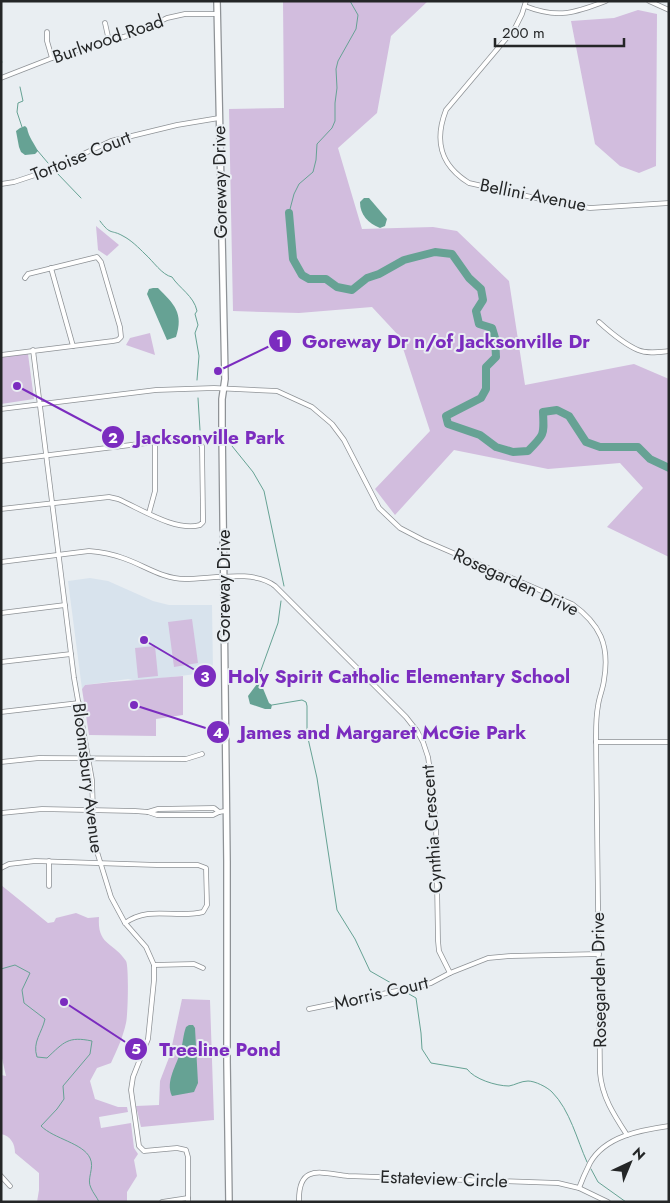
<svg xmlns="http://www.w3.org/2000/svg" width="670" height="1203" viewBox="0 0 670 1203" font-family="Jost,sans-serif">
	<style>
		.built { fill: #d8e3ed }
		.green { fill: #d2bdde }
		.water { fill: #66a294 }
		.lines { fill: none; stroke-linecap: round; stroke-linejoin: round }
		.stream { stroke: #66a294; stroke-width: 1 }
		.river { stroke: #66a294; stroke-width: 8 }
		.street-casing { stroke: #8e9296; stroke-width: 5.5 }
		.secondary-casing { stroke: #8e9296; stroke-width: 8 }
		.street { stroke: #fff; stroke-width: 4 }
		.secondary { stroke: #fff; stroke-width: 5.5 }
		.labels { text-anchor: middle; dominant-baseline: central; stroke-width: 4; stroke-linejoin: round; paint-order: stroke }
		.street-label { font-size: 18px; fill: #242627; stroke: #e9eef2 }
		.leader { fill: none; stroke: #7b2cbf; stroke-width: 2 }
		.callout-dot { fill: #7b2cbf; stroke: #e9eef2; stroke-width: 2 }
		.mark-label { font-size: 15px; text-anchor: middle; font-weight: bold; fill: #fff }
		.callout-label { font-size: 19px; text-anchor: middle; font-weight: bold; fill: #7b2cbf; stroke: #e9eef2; stroke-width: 4; stroke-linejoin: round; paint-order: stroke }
	</style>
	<rect width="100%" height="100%" fill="#e9eef2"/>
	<polygon class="built" points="90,578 108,581 153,601 169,605 212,605 213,672 138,681 128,679 85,685 82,689 68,581"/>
	<g class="green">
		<polygon points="283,1 428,1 391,36 377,113 338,148 362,229 433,227 457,231 509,281 525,385 634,364 669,379 669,557 607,527 643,488 620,463 548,469 454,450 395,515 375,489 430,431 399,336 372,307 299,313 233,311 229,109 284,108"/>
		<polygon points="638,10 657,14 656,166 639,173 620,166 595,144 571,21 614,18"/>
		<polygon points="96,226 119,245 107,256 98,250"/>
		<polygon points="150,333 155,355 126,345 130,338"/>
		<polygon points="28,354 34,399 1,404 1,357"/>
		<polygon points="192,619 198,663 174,667 168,622"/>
		<polygon points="155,646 158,676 138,678 135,648"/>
		<path d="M183,676V715L156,719V736L89,735L82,689L85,685C118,681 150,679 183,676Z"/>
		<path d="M1,885L48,923L54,922L56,918L76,913L88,918L99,917C97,946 114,942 126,961C129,966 128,1015 126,1023C123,1037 117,1050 111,1063L97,1068L90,1081L95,1099L118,1107H127L128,1112L99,1117L101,1128L131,1123L134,1148L138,1154L134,1160L137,1176L127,1192V1202H37L39,1190V1173L15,1153C15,1144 11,1136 1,1134V1075L6,1076L1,1054Z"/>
		<polygon points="182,999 210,1000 214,1120 141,1127 136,1106 159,1105 160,1081 170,1055"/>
	</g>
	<g class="water">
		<path d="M25,126L27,128C29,138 34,143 38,151L35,154L25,155L21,152L19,147L16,131L20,128Z"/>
		<path d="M364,198H369L387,219L385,226L380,228C368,223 360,215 360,202Z"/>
		<path d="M153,288H158C174,304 184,313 176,337L167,340L147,294L149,289Z"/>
		<polygon points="257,684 262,686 269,703 272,705 271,709 265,709 250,704 248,696"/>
		<path d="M189,1025H193L195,1028L198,1083L194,1092L172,1096C165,1081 177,1065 181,1050C183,1043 183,1035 186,1027Z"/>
	</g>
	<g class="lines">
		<g class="stream">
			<polyline points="1,60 2,62"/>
			<polyline points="20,87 23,101 18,103 17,112 22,127"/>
			<polyline points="37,150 48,163"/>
			<polyline points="56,172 81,198"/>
			<polyline points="289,213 294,194 299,184 313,172 316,160 317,144 332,128 335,121 335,103 337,88 336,69 338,61 356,29 358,15 350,1"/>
			<path d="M100,221C111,236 111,229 123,236C131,240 139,248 145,254C153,261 162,275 172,277C179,288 194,296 197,311L195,314L198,325L195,333L199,356L197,380"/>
			<polyline points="198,398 200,430"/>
			<polyline points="232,446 253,472 264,491 284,586"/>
			<polyline points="259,685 257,677 261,670 278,623 281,601"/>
			<polyline points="272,705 302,700 306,702 307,706 307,734 317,778 337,910 355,939 370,971 398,987"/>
			<path d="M1,969L15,965L30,973L22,990L24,1003L45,1019C42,1033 32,1042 37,1057L47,1058C64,1042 68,1036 92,1041L90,1054L63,1086L64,1099L57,1109L41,1126C54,1139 83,1143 90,1158C95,1168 86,1179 91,1188C93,1193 97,1197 99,1202"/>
			<path d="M409,994L416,998L421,1033L422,1049L431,1063L467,1069C474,1079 496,1086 509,1086C515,1085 521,1081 528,1081C535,1081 547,1087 552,1092C570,1110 577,1140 587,1162"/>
			<polyline points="591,1169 598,1182 626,1202"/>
		</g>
		<path class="river" d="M289,213L293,259L302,275L309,279H326L337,287L352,290L367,278L379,274L404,260L435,252L452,254L469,278L481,289L483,300L476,311L479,324L492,328L495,338L496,357L486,367V389L481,398L446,416L448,424L480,435L496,447L513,452L528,451C545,434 544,435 543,412L557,410L569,416L586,442L600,447H638L650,459L669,468"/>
		<defs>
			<g id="street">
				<path d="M526,1L522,14L515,28L446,110C434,141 440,165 469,183L558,203L590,208L669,203"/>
				<polyline points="649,1 669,10"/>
				<path d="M525,6C558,19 575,13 606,1"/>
				<polyline points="105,23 109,41"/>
				<polyline points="47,32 47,41 52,58"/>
				<polyline points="1,78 60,55 134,34 167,18 185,14 217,14"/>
				<polyline points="1,184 14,182 47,171 111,141 177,125 219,118"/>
				<polyline points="51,268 73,346"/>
				<path d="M599,322C610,332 624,344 638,350C647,354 659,352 669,351"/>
				<polyline points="33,350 74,678 92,780 94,842 111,897 125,923 146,947 154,965 154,980 148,1039 133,1077 131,1090 139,1146 144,1151 177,1148 186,1150 188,1157 188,1202"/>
				<polyline points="1,355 113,341 118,340 121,337 120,327 101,262 97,257 28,274 25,278"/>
				<path d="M1,409L156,390L214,388L277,391L312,407L332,424L344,440L379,508L400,528L423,540L572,604C600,624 610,645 604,680C603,689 599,697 598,706C596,716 596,727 596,737L600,1073C602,1097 614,1115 627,1135"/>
				<path d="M1,461L155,442L196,441L202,446L203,516V522L200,525C176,532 141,509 118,499L109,497L1,509"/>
				<polyline points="149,513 155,491 155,442"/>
				<path d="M1,562L89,551C101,552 112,554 123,558C144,565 162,579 185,579C211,579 254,569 275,586L406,717L417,731L423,742L428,757L432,784L436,825L438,941L439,951L450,973"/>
				<polyline points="1,613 65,605"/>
				<polyline points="1,662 71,654"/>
				<polyline points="1,712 79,703"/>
				<polyline points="596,742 669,742"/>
				<polyline points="1,762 39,758 186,759 202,754"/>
				<polyline points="148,812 158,809 214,808 219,812"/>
				<polyline points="1,813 42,809 135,811 148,812 157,815 213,815 219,812 225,811"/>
				<path d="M1,868L9,864L35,861L157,865H198L206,868L207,905L203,912C176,919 150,905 125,923"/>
				<polyline points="49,886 49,861"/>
				<polyline points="154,965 194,964 203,968"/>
				<polyline points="309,1009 416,987 431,983 450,973 488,958 511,956 599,954"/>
				<polyline points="1,1176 10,1186"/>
				<path d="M579,1188C582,1180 586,1171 590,1163C605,1136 641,1130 669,1126"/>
				<polyline points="162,1202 188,1198"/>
				<path d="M299,1202C298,1163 321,1173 348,1176L558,1183L579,1188L608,1202"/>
			</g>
			<polyline id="secondary" points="217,1 225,379 222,399 222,427 227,861 227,1062 229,1202"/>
		</defs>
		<use href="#street" class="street-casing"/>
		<use href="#secondary" class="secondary-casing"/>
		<use href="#street" class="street"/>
		<use href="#secondary" class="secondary"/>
	</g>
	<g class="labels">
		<g class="street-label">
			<text transform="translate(108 39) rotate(-19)">Burlwood Road</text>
			<text transform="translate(81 156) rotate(-22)">Tortoise Court</text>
			<text transform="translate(220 182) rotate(-91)">Goreway Drive</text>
			<text transform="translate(533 195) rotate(11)">Bellini Avenue</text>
			<text transform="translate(516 582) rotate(25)">Rosegarden Drive</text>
			<text transform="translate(224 586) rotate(-90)">Goreway Drive</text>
			<text transform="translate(88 778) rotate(83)">Bloomsbury Avenue</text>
			<text transform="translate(432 829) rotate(-94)">Cynthia Crescent</text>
			<text transform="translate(599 980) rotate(-91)">Rosegarden Drive</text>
			<text transform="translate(381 993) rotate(-13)">Morris Court</text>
			<text transform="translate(444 1179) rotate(2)">Estateview Circle</text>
		</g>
	</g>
	<path class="leader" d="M218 371L280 341M17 386L113 437M144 640L205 676M134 705L218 732M64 1002L136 1049"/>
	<g class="callout-dot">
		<circle cx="218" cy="371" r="5"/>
		<circle cx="17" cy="386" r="5"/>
		<circle cx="144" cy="640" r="5"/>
		<circle cx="134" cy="705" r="5"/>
		<circle cx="64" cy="1002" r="5"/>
		<circle cx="280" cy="341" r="12"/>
		<circle cx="113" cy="437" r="12"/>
		<circle cx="205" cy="676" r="12"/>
		<circle cx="218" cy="732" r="12"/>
		<circle cx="136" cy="1049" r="12"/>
	</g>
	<g class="mark-label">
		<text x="280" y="347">1</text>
		<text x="113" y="443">2</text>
		<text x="205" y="682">3</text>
		<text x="218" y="738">4</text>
		<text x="136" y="1054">5</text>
	</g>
	<g class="callout-label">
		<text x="446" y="348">Goreway Dr n/of Jacksonville Dr</text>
		<text x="210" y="444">Jacksonville Park</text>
		<text x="399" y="683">Holy Spirit Catholic Elementary School</text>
		<text x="383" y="739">James and Margaret McGie Park</text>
		<text x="220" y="1056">Treeline Pond</text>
	</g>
	<rect width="670" height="1203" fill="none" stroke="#242627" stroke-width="5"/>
	<g transform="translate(630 1163) rotate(44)" stroke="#e9eef2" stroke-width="4" paint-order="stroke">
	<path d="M0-4L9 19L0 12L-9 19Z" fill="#242627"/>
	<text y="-8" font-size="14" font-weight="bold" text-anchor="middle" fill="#242627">N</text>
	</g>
	<path d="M495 38v8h129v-8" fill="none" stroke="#242627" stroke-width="2.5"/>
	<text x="502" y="38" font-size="15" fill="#242627" stroke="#e9eef2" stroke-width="4" paint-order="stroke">200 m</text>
</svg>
